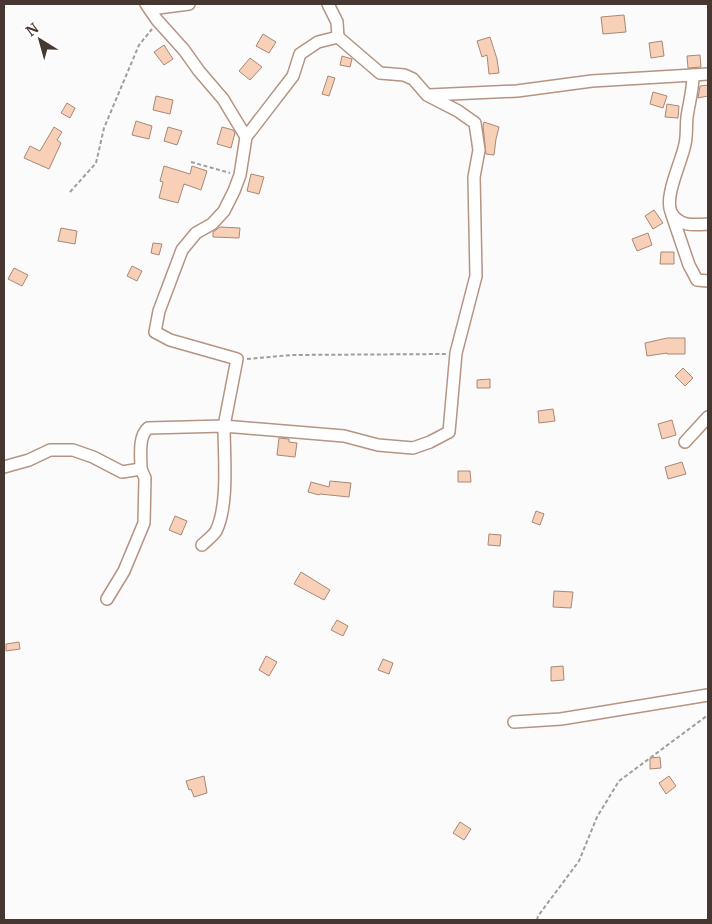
<svg xmlns="http://www.w3.org/2000/svg" width="712" height="924" viewBox="0 0 712 924" font-family="Merriweather,serif">
	<style>
		.building { fill: #f8cfb7; stroke: #a88876 }
		.lines { fill: none; stroke-linecap: round; stroke-linejoin: round }
		.minor-casing { stroke: #b59482; stroke-width: 14 }
		.path { stroke: #a39d99; stroke-width: 2; stroke-dasharray: 4 2.5; stroke-linecap: butt }
		.minor { stroke: #fff; stroke-width: 11 }
	</style>
	<rect width="100%" height="100%" fill="#fbfbfb"/>
	<g class="building">
		<polygon points="624,15 626,32 603,34 601,17"/>
		<polygon points="263,34 276,42 269,53 256,46"/>
		<polygon points="490,37 497,59 499,73 489,74 487,55 482,57 477,41"/>
		<polygon points="662,41 664,56 651,58 649,43"/>
		<polygon points="164,45 173,59 164,65 154,52"/>
		<polygon points="700,55 701,67 688,68 687,56"/>
		<polygon points="342,56 352,59 350,67 340,65"/>
		<polygon points="250,58 262,67 250,80 239,71"/>
		<polygon points="328,76 335,78 329,96 322,94"/>
		<polygon points="708,85 708,96 698,98 700,86"/>
		<polygon points="653,92 667,96 663,108 650,104"/>
		<polygon points="156,96 173,100 170,114 153,110"/>
		<polygon points="67,103 75,108 70,118 61,113"/>
		<polygon points="667,104 679,106 678,118 665,117"/>
		<polygon points="136,121 152,126 149,139 132,135"/>
		<polygon points="484,122 499,127 496,139 494,155 486,154 483,126"/>
		<polygon points="54,127 62,132 57,140 61,143 49,169 24,158 30,146 40,151"/>
		<polygon points="168,127 182,131 177,145 164,141"/>
		<polygon points="222,127 233,130 235,133 231,148 217,144"/>
		<polygon points="164,166 190,174 192,166 207,171 201,190 184,184 178,203 159,198 163,182 160,181"/>
		<polygon points="251,174 264,177 259,194 247,191"/>
		<polygon points="654,210 663,223 653,229 645,216"/>
		<polygon points="220,227 240,228 239,238 213,237 213,232"/>
		<polygon points="61,228 77,231 75,244 58,241"/>
		<polygon points="648,233 652,245 637,251 632,239"/>
		<polygon points="153,243 162,244 159,255 151,253"/>
		<polygon points="661,252 674,252 674,264 660,264"/>
		<polygon points="132,266 142,271 137,281 127,276"/>
		<polygon points="14,268 28,275 22,286 8,279"/>
		<polygon points="667,338 685,338 685,354 667,354 667,353 647,356 645,343"/>
		<polygon points="683,368 693,378 685,386 675,376"/>
		<polygon points="490,379 490,388 477,388 477,380"/>
		<polygon points="553,409 555,421 539,423 538,411"/>
		<polygon points="672,420 676,435 662,439 658,424"/>
		<polygon points="279,438 289,439 289,442 297,443 295,457 277,455"/>
		<polygon points="682,462 686,474 668,479 665,467"/>
		<polygon points="458,471 470,471 471,482 458,482"/>
		<polygon points="330,481 351,483 349,497 320,494 319,495 308,492 311,482 329,487"/>
		<polygon points="536,511 544,514 540,525 532,522"/>
		<polygon points="175,516 187,521 181,535 169,530"/>
		<polygon points="489,534 501,535 500,546 488,545"/>
		<polygon points="301,572 330,590 324,600 294,584"/>
		<polygon points="554,591 573,592 571,608 553,607"/>
		<polygon points="337,620 348,626 343,636 331,630"/>
		<polygon points="19,642 20,649 6,651 6,644"/>
		<polygon points="266,656 277,662 269,676 259,670"/>
		<polygon points="383,659 393,663 389,674 378,670"/>
		<polygon points="563,666 564,680 551,681 551,667"/>
		<polygon points="660,757 661,768 650,769 650,758"/>
		<polygon points="204,776 207,793 194,797 191,789 189,790 186,781"/>
		<polygon points="669,776 676,786 666,794 659,783"/>
		<polygon points="460,822 471,829 464,840 453,833"/>
	</g>
	<g class="lines">
		<defs>
			<g id="minor">
				<polyline points="146,4 157,20 184,50 199,71 223,99 246,137"/>
				<polyline points="328,4 337,22 338,37"/>
				<polyline points="158,8 189,4"/>
				<path d="M708,74L693,75C693,90 689,103 687,117C686,126 687,136 685,144C682,161 664,196 671,212C679,227 694,225 708,224"/>
				<polyline points="429,95 517,91 592,81 693,75"/>
				<polyline points="672,215 689,265 697,280 708,281"/>
				<polyline points="685,442 708,417"/>
				<polyline points="4,467 29,460 50,450 73,450 93,457 122,472 141,469 145,478 144,523 124,571 107,599"/>
				<path d="M141,469C141,456 138,437 148,428L224,426L237,359L170,340L155,332L159,311L182,250L196,233L212,224L224,211L234,191L240,175L246,137L293,76L300,54L318,42L338,37L380,73L404,75L413,79L427,95L458,111L475,123L479,150L474,177L476,276L456,353L449,432L430,442L413,448L378,445L344,436L224,426C224,455 229,505 216,531C213,536 207,540 202,545"/>
				<polyline points="514,722 561,719 708,695"/>
			</g>
		</defs>
		<use href="#minor" class="minor-casing"/>
		<g class="path">
			<polyline points="191,162 230,173"/>
			<polyline points="70,192 96,163 104,128 139,45 152,29"/>
			<polyline points="247,359 292,355 447,354"/>
			<polyline points="537,920 538,916 579,861 597,817 619,781 708,715"/>
		</g>
		<use href="#minor" class="minor"/>
	</g>
	<rect width="712" height="924" fill="none" stroke="#463830" stroke-width="10"/>
	<g transform="translate(40 40) rotate(323)" stroke="#ffffff" stroke-width="4" paint-order="stroke">
	<path d="M0-4L9 19L0 12L-9 19Z" fill="#463830"/>
	<text y="-8" font-size="14" font-weight="bold" text-anchor="middle" fill="#463830">N</text>
	</g>
</svg>
